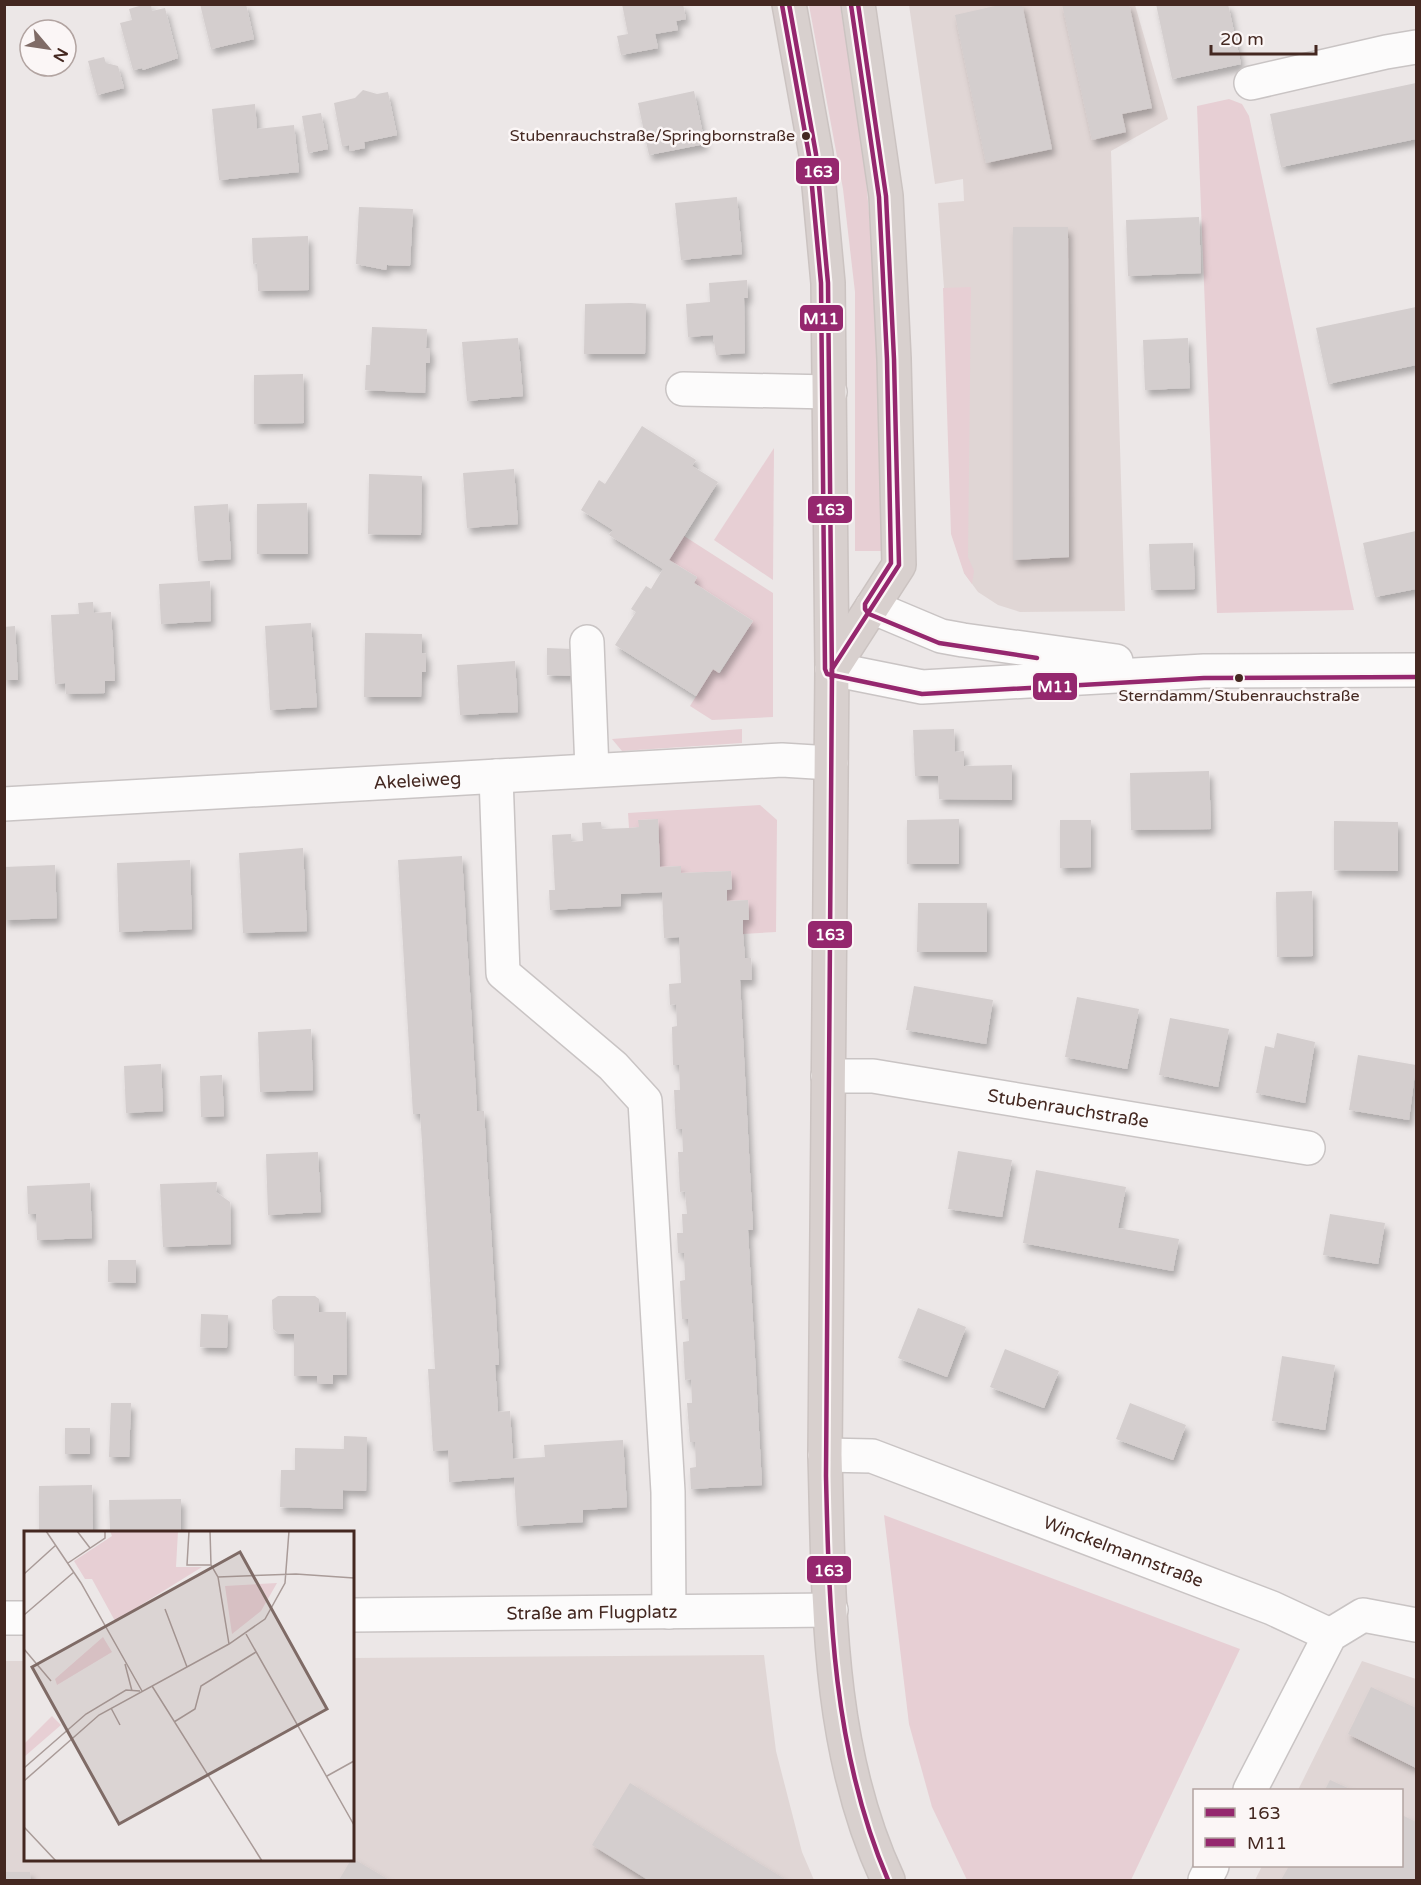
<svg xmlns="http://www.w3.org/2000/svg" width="1421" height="1885" viewBox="0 0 1421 1885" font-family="'Varela Round',sans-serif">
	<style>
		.built { fill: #e0d6d5 }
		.green { fill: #e7cfd4 }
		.building { fill: #d4cece; filter: url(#shadow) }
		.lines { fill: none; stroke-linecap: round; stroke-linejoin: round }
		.minor-casing { stroke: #c9c4c4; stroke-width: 36 }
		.major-casing { stroke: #cbc3c1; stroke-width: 36 }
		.minor { stroke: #fcfbfb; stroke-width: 33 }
		.major { stroke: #d8d0ce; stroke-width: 33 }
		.bus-1-casing { stroke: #fbf6f6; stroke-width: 9 }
		.bus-2-casing { stroke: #fbf6f6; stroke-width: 9 }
		.bus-1 { stroke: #95276e; stroke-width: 4.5 }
		.bus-2 { stroke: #95276e; stroke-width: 4.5 }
		.bus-dot { fill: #442821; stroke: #fbf6f6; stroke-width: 2 }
		.labels { text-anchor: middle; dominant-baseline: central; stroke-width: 5; stroke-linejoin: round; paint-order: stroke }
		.bus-label { font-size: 16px; fill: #442821; stroke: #fbf6f6; text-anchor: end }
		.street-label { font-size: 18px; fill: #442821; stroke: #fbf6f6 }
		.inset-road { fill: none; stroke: #a99b98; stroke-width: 1.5 }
		.view { fill: #7f6b66; fill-opacity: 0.15; stroke: #7f6b66; stroke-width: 3 }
		.inset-edge { fill: none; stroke: #442821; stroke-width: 3 }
		.line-badge { stroke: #fbf6f6; stroke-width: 2 }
		.badge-label { font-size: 16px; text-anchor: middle; font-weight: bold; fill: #fff }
	</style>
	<defs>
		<filter id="shadow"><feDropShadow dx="3.5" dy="6" stdDeviation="3" flood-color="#0004"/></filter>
	</defs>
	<rect width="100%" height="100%" fill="#ece7e7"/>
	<g class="built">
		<polygon points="909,5 1135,5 1168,119 1111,151 1125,611 1020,612 998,605 978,592 964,573 938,203 964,201 963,179 935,184"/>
		<polygon points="764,1655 776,1751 802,1852 814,1880 5,1880 4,1661 25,1661 26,1860 352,1860 353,1658"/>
		<polygon points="1362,1661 1416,1679 1416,1880 1255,1880 1262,1866 1402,1866 1402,1790 1298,1790"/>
	</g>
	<g class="green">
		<path d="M809,5H840C851,73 864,143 869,213C878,325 879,438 883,551H855V292L843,189Z"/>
		<polygon points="1229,99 1242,104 1249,116 1354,610 1217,613 1197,106"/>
		<polygon points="971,287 968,557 974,571 972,584 964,573 951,534 943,288"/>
		<polygon points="774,448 773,580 714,540"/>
		<polygon points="684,536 773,593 773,717 712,720 690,706 713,669 720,673 753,621 694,583 697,577 669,560"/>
		<polygon points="742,729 742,743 622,751 612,739"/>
		<polygon points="760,805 777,820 776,932 743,934 743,920 749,919 748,900 727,901 727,890 732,889 731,871 681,873 680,866 660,867 658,819 639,820 639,827 629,828 628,813"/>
		<polygon points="884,1515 1240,1649 1131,1880 967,1880 932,1807 909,1724"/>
	</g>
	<g class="building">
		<polygon points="146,4 151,4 152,11 165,8 178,58 143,70 142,68 133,70 120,23 132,20 129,9"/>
		<polygon points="200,4 246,4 254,39 211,49"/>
		<polygon points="622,4 683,4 686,19 676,21 678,30 655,34 658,48 621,55 617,36 628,34"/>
		<polygon points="1004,4 1022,4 1052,149 986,163 955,15"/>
		<polygon points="1062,4 1129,4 1152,108 1122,114 1126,132 1092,140"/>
		<polygon points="1156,4 1228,4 1241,64 1172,79"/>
		<polygon points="104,57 106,63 118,66 124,88 97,95 88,61"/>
		<polygon points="1416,83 1416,139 1281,167 1270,114"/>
		<polygon points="363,90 377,94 388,92 397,135 364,142 365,148 350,151 349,145 342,146 334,103 355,98"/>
		<polygon points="694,91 705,144 649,155 638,103"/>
		<polygon points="255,104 257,129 294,125 299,172 219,180 212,109"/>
		<polygon points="321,113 328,149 308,153 302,116"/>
		<polygon points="737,197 742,254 681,260 675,203"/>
		<polygon points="359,207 413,209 410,266 387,265 386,270 356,264"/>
		<polygon points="1199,217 1201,273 1128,276 1126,220"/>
		<polygon points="1013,227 1068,227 1069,557 1013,560"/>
		<polygon points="308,236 309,290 258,291 257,263 253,264 252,238"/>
		<polygon points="747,280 748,298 744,298 745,353 716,355 713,335 688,337 686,304 710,302 709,283"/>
		<polygon points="631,303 646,304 645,354 584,354 585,304"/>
		<polygon points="1416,307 1416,365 1328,384 1316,328"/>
		<polygon points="372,327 427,329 426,348 430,348 430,363 426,363 425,393 365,390 366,365 370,365"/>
		<polygon points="518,338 523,396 467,401 462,342"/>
		<polygon points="1188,338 1190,388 1145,390 1143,340"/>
		<polygon points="303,374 304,423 254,424 254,375"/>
		<polygon points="642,426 696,460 692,466 718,482 669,560 697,577 694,583 753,621 719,673 713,669 696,696 615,645 636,612 631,609 646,586 651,589 663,569 609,535 613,530 581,510 599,480 605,484"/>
		<polygon points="514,469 518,524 467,528 463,473"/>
		<polygon points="369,474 422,476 421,535 368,534"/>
		<polygon points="307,503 308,554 257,554 257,504"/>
		<polygon points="228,504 231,559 198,561 194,506"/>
		<polygon points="1416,531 1416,589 1375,597 1363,543"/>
		<polygon points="1193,543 1195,589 1151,590 1149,544"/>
		<polygon points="210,581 211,621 161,624 159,584"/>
		<polygon points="93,602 94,613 111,612 115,681 105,681 105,693 66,694 65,683 55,684 51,615 79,614 78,603"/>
		<polygon points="311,623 317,707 270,710 265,626"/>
		<polygon points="15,626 18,680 4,680 4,627"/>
		<polygon points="365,633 422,634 422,653 426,654 426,672 422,672 421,697 364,697"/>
		<polygon points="547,648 573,649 573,676 547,675"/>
		<polygon points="515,661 518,712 460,715 457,665"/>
		<polygon points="954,729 955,752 964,751 964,766 1012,765 1012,800 939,799 938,776 915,776 913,730"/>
		<polygon points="1209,771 1211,829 1131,830 1130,773"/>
		<polygon points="658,819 660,867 681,866 681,873 731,871 732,889 727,890 727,901 748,900 749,920 743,920 743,934 745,958 751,958 752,980 740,980 753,1230 748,1230 762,1485 691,1489 690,1468 696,1467 695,1442 690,1442 687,1403 692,1403 691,1379 685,1380 683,1342 689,1341 688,1319 682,1319 680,1281 685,1280 684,1253 678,1253 677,1233 683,1233 682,1214 687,1214 685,1191 680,1192 678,1152 683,1152 682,1129 676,1129 674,1090 680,1090 679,1065 673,1065 672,1027 677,1026 676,1004 670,1005 669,984 681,983 679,937 664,938 662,892 621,894 621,906 550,910 549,890 555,890 552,835 571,834 571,842 583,841 582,823 601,822 602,829 629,828 639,827 638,820"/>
		<polygon points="959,819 959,864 907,864 907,820"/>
		<polygon points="1060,820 1091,820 1091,867 1060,868"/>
		<polygon points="1334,821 1398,822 1398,871 1334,870"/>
		<polygon points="303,848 307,931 243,933 239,853"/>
		<polygon points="462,856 477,1111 484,1111 499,1365 495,1365 498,1412 510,1411 513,1459 545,1457 544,1445 623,1440 627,1507 583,1510 583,1522 517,1526 514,1477 449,1482 448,1450 433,1451 428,1369 435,1369 422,1142 420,1114 413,1114 398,860"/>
		<polygon points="190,860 192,929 119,932 117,863"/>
		<polygon points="55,865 57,918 4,920 4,867"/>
		<polygon points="1312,891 1313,956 1277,957 1276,892"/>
		<polygon points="918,903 987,903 987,952 917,952"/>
		<polygon points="914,986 993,1000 986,1044 906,1030"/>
		<polygon points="1077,997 1139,1009 1127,1069 1065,1057"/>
		<polygon points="1170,1018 1229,1029 1218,1087 1159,1075"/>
		<polygon points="311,1029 313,1090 260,1092 258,1032"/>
		<polygon points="1277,1033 1315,1042 1305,1103 1256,1093 1265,1046 1274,1048"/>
		<polygon points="1358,1055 1416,1065 1409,1120 1349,1110"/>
		<polygon points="161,1064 163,1111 126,1113 124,1066"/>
		<polygon points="222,1075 224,1116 201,1117 200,1076"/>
		<polygon points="958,1151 1012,1160 1002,1217 948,1209"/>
		<polygon points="318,1152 321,1212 268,1215 266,1154"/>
		<polygon points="1036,1170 1126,1187 1118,1228 1179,1239 1173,1271 1023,1243"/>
		<polygon points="217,1182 216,1192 230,1202 231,1244 163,1247 160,1184"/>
		<polygon points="90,1183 92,1238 37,1240 36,1214 28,1214 27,1186"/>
		<polygon points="1330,1214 1385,1223 1378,1264 1323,1255"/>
		<polygon points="108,1260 136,1260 136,1283 108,1282"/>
		<polygon points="278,1296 315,1296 319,1299 319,1312 346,1312 347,1375 333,1375 333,1384 317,1384 317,1376 294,1376 294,1334 279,1334 273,1329 272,1300"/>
		<polygon points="918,1308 966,1327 947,1377 898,1358"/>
		<polygon points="201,1314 228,1315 227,1348 200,1347"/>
		<polygon points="1005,1349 1059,1371 1044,1408 990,1387"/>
		<polygon points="1282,1356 1335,1365 1325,1430 1272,1421"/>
		<polygon points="111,1403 131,1403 129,1457 109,1457"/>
		<polygon points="1130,1403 1186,1425 1173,1460 1116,1439"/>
		<rect x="65" y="1428" width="25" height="26"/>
		<polygon points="344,1436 367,1437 366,1491 343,1490 343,1509 280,1507 281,1470 295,1470 295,1448 344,1449"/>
		<polygon points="92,1485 93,1532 39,1532 39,1486"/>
		<polygon points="181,1499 181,1532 110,1532 109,1500"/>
		<polygon points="1371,1687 1416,1708 1416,1768 1348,1734"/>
		<polygon points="1330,1780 1352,1790 1325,1790"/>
		<polygon points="630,1783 786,1880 648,1880 592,1845"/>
		<polygon points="1402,1815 1416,1822 1416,1880 1281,1880 1289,1866 1402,1866"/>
		<polygon points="352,1858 389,1880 339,1880"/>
		<polygon points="4,1872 30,1872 31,1880 4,1880"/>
	</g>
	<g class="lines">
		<defs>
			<g id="minor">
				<polyline points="1251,83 1386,52 1416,47"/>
				<polyline points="683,389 830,392"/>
				<polyline points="872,607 941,636 963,640 1116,661"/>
				<polyline points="587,642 592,770"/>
				<polyline points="832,669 922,687 1204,671 1416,670"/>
				<polyline points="496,776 503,973 613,1066 645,1101 668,1492 669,1612"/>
				<path id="s1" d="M4,804L782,760L831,763"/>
				<path id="s2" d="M828,1076H873L1308,1148"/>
				<path id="s3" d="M825,1455L872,1456L1272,1608L1330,1635"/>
				<path id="s4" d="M352,1615L831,1610"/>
				<polyline points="4,1618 26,1618"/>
				<polyline points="1250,1790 1330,1635 1363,1615 1416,1625"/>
				<polyline points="1205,1880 1212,1866"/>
			</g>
			<g id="major">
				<path d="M789,4L816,154L828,283L832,669L825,1455C829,1598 826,1748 888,1880"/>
				<polyline points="832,669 899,565 894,359 886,196 858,4"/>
			</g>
		</defs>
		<use href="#minor" class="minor-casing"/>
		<use href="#major" class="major-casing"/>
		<use href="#minor" class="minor"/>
		<use href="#major" class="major"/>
		<defs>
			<g id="bus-1">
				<polyline points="789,4 816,154 828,283 832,679"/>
				<path d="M858,4L886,196L894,359L899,565L832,669L826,1476C829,1613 833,1752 888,1880"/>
			</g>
			<g id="bus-2">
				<polyline points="782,5 809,155 821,283 825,669 827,674 922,694 1204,678 1416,677"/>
				<polyline points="851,5 879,197 887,359 891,563 865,604 865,609 869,614 939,643 1037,658"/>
			</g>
		</defs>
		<use href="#bus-1" class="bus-1-casing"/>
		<use href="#bus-2" class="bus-2-casing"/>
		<use href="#bus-1" class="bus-1"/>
		<use href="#bus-2" class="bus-2"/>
	</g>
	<g class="bus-dot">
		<circle cx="806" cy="136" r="5"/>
		<circle cx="1239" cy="678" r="5"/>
	</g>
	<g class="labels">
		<g class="bus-label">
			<text x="795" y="136">Stubenrauchstraße/Springbornstraße</text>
			<text x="1239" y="696" text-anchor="middle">Sterndamm/Stubenrauchstraße</text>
		</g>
		<g class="street-label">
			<text stroke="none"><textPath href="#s1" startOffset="414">Akeleiweg</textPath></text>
			<text stroke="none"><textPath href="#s2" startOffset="243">Stubenrauchstraße</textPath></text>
			<text stroke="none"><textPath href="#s3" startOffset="316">Winckelmannstraße</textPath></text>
			<text stroke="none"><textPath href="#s4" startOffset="240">Straße am Flugplatz</textPath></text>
		</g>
	</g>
	<g transform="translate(24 1531)">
		<rect width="330" height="330" fill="#ece7e7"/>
		<path d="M86,0H154L152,36H178L91,90L68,48H61L50,30L88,5ZM253,52L237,80L208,103L201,55ZM79,106L88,121L33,154L31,148ZM28,185L37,194L0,226V213Z" fill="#e7cfd4"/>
		<path class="inset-road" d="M22,0L57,52L118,160M53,0L66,17M165,0L163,34H187M186,0L187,34L194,46L205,113M44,32L81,7V0M0,43L32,14M194,46L272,43L330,47M141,78L163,136M0,84L50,41M222,103L330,294M0,118L27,150M101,133L108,160M128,155L238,330M87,177L96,194M150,191L171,178L177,155L232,121M0,237L62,183L102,159L116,160M303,245L330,230M0,250L75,184L205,113L241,88L261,52L265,0M0,296L32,330"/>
		<path class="view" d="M216,21L303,178L95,293L8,136Z"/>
		<rect width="330" height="330" class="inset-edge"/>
	</g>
	<g class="line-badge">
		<rect x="795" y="157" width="45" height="28" rx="6" fill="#95276e"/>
		<rect x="799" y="304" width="45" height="28" rx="6" fill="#95276e"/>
		<rect x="807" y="495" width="46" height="29" rx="6" fill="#95276e"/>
		<rect x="1032" y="672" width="46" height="29" rx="6" fill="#95276e"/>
		<rect x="807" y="920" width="46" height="29" rx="6" fill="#95276e"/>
		<rect x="806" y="1555" width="46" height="29" rx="6" fill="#95276e"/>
	</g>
	<g class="badge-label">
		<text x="818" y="177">163</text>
		<text x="821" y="324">M11</text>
		<text x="830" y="515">163</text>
		<text x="1055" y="692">M11</text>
		<text x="830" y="940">163</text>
		<text x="829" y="1576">163</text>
	</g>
	<rect width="1421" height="1885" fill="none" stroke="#442821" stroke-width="12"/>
	<rect x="1193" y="1789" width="210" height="78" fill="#fbf6f6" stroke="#b2a4a1" stroke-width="1.5"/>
	<rect x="1205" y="1808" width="30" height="9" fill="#95276e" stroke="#b2a4a1" stroke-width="1.5"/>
	<text x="1247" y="1819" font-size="18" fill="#442821">163</text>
	<rect x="1205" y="1838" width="30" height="9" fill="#95276e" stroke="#b2a4a1" stroke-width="1.5"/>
	<text x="1247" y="1849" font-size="18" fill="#442821">M11</text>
	<g transform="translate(48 48) rotate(119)"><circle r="28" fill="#fbf6f6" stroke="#b2a4a1" stroke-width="1.5"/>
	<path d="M0-4.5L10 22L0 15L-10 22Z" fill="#7f6b66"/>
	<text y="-9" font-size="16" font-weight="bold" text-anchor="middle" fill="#442821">N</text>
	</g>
	<path d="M1211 45v9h105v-9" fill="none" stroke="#442821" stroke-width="3"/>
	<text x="1220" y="45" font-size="18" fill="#442821" stroke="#fbf6f6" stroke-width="4.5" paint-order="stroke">20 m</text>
</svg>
